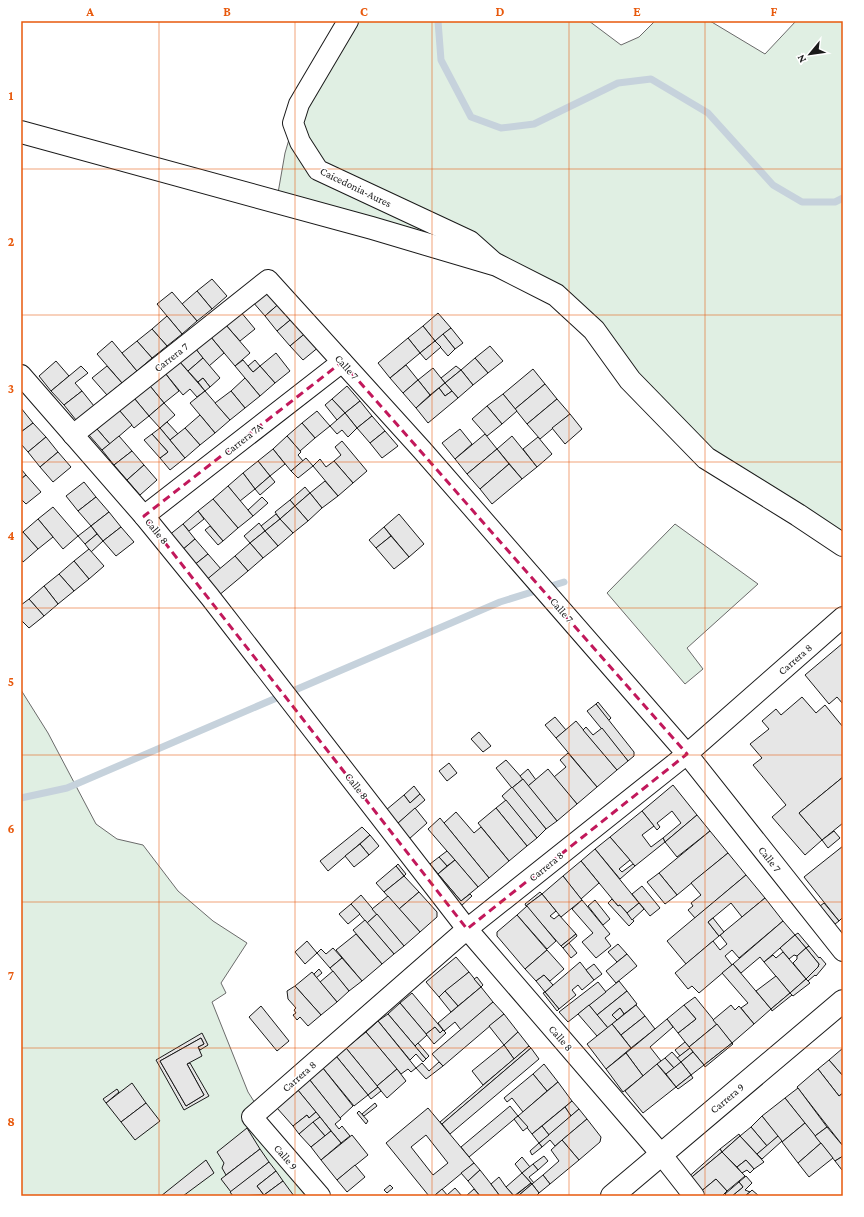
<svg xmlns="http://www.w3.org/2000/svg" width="864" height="1217" viewBox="0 0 864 1217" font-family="'Crimson Pro',serif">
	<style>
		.green { fill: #e0efe3; stroke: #6a6a6a }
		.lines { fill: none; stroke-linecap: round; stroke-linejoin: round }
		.stream { stroke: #c6d2dc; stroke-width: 7 }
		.building { fill: #e6e6e6; stroke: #1a1a1a; fill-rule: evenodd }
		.street-casing { stroke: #1a1a1a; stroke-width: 22 }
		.secondary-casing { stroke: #1a1a1a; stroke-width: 24 }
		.street { stroke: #fff; stroke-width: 20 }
		.secondary { stroke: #fff; stroke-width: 22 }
		.marked { fill: none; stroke: #c2185b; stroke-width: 3; stroke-dasharray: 8 5; stroke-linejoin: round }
		.grid { fill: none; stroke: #e8590c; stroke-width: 1; stroke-opacity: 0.55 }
		.labels { text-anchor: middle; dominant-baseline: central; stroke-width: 3; stroke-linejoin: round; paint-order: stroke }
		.street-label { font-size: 11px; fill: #1a1a1a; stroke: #fff }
		.neatline { fill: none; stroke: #e8590c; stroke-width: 1.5 }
		.grid-label { font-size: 13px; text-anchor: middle; font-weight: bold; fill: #e8590c }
	</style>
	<rect width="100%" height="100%" fill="#fff"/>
	<g class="green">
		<polygon points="340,21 589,21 621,45 639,37 655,21 710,21 765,54 796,21 843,21 843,534 734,469 675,423 572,301 278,193 285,153 297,112"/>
		<polygon points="675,524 758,584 687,648 703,669 685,684 607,593"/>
		<polygon points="21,690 48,733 96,824 117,839 143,845 178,891 213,921 247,943 221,983 226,993 212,1002 248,1092 314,1196 21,1196"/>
	</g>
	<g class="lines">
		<g class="stream">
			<polyline points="438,21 441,60 471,117 501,128 534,124 618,83 651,79 708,113 773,185 802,202 835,202 843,198"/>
			<polyline points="21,798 67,788 500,602 564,582"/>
		</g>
	</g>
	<g class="building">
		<polygon points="212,279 227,296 212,309 197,291"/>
		<polygon points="270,287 282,301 265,316 252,301"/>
		<polygon points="197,291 212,309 197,321 182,304"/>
		<polygon points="172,292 197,321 182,334 157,304"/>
		<polygon points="282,301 295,316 277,331 265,316"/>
		<polygon points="240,311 255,329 240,341 225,324"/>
		<polygon points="438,313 451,328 435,341 423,326"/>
		<polygon points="167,316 182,334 167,346 152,329"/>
		<polygon points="295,316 308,331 290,346 277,331"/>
		<polygon points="225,324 250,353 235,366 210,336"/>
		<polygon points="423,326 435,341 420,353 408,338"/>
		<polygon points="451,328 463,343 455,349 443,334"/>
		<polygon points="152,329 167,346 152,358 137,341"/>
		<polygon points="308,331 320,346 303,360 290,346"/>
		<polygon points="443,334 455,349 448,356 435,341"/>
		<polygon points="210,336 224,353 209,366 195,348"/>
		<polygon points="408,338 420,353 390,378 378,363"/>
		<polygon points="112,341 137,371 122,383 97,354"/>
		<polygon points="137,341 152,358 137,371 122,353"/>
		<polygon points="435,341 441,347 426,360 420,353"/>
		<polygon points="490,346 503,361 488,373 475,358"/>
		<polygon points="195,348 203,358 188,371 179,361"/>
		<polygon points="276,353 290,371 275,383 260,366"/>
		<polygon points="203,358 220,378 210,387 203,378 198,382 188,371"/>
		<polygon points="475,358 488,373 473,385 461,370"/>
		<polygon points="243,360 253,372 260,366 275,383 260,396 235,366"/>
		<polygon points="255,360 260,366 253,372 248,366"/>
		<polygon points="56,361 69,376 51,391 39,376"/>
		<polygon points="179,361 205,391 197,397 190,389 183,395 165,373"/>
		<polygon points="406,365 418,380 403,393 390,378"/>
		<polygon points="81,366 88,373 75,383 82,391 64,405 51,391"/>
		<polygon points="107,366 122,383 107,395 92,378"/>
		<polygon points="456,366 461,370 445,383 441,378"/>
		<polygon points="433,368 445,383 430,395 418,380"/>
		<polygon points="533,369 545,384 515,409 503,394"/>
		<polygon points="461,370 473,385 458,398 445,383"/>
		<polygon points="165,373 179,391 164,403 150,386"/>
		<polygon points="203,378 210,387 205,391 198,382"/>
		<polygon points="245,378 260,396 245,408 231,391"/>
		<polygon points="418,380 430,395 416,408 403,393"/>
		<polygon points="445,383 452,391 445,396 439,388"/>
		<polygon points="545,384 557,399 527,424 515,409"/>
		<polygon points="150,386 164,403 149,416 134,398"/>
		<polygon points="347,386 360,401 345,413 332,399"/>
		<polygon points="439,388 445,396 452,391 458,398 428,423 416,408"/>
		<polygon points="82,391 94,406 76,420 64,405"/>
		<polygon points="205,391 230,420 215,433 190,403"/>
		<polygon points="231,391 245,408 230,420 215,403"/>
		<polygon points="503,394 517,411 502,424 487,406"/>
		<polygon points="134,398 149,416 134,428 119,410"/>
		<polygon points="332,399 345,413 337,420 325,405"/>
		<polygon points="557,399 570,414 540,439 527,424"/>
		<polygon points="360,401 372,416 357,428 345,413"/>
		<polygon points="164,403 175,415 160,428 149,416"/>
		<polygon points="487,406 502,424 487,436 472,419"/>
		<polygon points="21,408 33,423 21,432"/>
		<polygon points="119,410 132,425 110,444 97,429"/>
		<polygon points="317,411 330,426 315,438 302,423"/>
		<polygon points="345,413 357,428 348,437 342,430 337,434 330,426"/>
		<polygon points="570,414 582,429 565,444 552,428"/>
		<polygon points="200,415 215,433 200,445 185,428"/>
		<polygon points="372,416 385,431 370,443 357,428"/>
		<polygon points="167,422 178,434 170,440 160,428"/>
		<polygon points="33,423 46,437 28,452 21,444 21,432"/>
		<polygon points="302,423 315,438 300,451 287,436"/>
		<polygon points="160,428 185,458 170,470 160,458 168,452 152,434"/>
		<polygon points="185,428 200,445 185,458 170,440"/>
		<polygon points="97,429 110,444 102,450 89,435"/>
		<polygon points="460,429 472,444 455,459 442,443"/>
		<polygon points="385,431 398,446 382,458 370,443"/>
		<polygon points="152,434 168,452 160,458 144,440"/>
		<polygon points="485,434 497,449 467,474 455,459"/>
		<polygon points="119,436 132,451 114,465 102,450"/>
		<polygon points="287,436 301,452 298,455 303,461 291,471 273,449"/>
		<polygon points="512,436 537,467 522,479 497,449"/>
		<polygon points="46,437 58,452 40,467 28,452"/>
		<polygon points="538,437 552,454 537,467 523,449"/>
		<polygon points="342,441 367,471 353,483 334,461 341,455 335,447"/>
		<polygon points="273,449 285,464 270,476 258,461"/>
		<polygon points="497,449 509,464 480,489 467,474"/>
		<polygon points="132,451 144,465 127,480 114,465"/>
		<polygon points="58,452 71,467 53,482 40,467"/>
		<polygon points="306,458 313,466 298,478 291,471"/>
		<polygon points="320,459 326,467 334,461 353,483 338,496 313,466"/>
		<polygon points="258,461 270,476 255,489 243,473"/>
		<polygon points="509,464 522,479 492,504 480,489"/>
		<polygon points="144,465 157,480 140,495 127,480"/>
		<polygon points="21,469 26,475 21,479"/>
		<polygon points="243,473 255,489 240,501 228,486"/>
		<polygon points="26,475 41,492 26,504 21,499 21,479"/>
		<polygon points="270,476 275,482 260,495 255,489"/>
		<polygon points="325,481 338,496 322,508 310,493"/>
		<polygon points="84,482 96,497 78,511 66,496"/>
		<polygon points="228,486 253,516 238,528 213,499"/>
		<polygon points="305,487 310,493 295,506 290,500"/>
		<polygon points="310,493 322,508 308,521 295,506"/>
		<polygon points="96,497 109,512 91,526 78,511"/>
		<polygon points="262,497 268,503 253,516 248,510"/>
		<polygon points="213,499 238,528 223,541 198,511"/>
		<polygon points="290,500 295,506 280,519 275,512"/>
		<polygon points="295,506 308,521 293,533 280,519"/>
		<polygon points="53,507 78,536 63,549 38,519"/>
		<polygon points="198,511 204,519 189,531 183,524"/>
		<polygon points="109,512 121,527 103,541 91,526"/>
		<polygon points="276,514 280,519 265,531 261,526"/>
		<polygon points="399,514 424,544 409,557 384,527"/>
		<polygon points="38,519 53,537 38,549 23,532"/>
		<polygon points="280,519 293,533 278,546 265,531"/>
		<polygon points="259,523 265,531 250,543 244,536"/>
		<polygon points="183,524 195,539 181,551 168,536"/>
		<polygon points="91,526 97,534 85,544 78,536"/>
		<polygon points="210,526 223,541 218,545 205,530"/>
		<polygon points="121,527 134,542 116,556 103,541"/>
		<polygon points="384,527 391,536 376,548 369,540"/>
		<polygon points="265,531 278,546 263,558 250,543"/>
		<polygon points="23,532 38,549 23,562 21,559 21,533"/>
		<polygon points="97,534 103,541 91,552 85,544"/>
		<polygon points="391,536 409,557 394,569 376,548"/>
		<polygon points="195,539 208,554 193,566 181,551"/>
		<polygon points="250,543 263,558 248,571 235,556"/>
		<polygon points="89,549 104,566 89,579 74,561"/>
		<polygon points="208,554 221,569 205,581 193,566"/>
		<polygon points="235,556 248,571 218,596 205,581"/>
		<polygon points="74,561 89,579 74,591 59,574"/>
		<polygon points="59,574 74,591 58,604 44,586"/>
		<polygon points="44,586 58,604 44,616 29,599"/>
		<polygon points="29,599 44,616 29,628 21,620 21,605"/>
		<polygon points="843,643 843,704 837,697 829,704 805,675"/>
		<polygon points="802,697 816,713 825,705 843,727 843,777 799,813 822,840 805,855 772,817 786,805 753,765 762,758 750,744 769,729 762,721 776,709 781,715"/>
		<polygon points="598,702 611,718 608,721 596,704"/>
		<polygon points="596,704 634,752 634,756 628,761 587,711"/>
		<polygon points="555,717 566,730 556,738 545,725"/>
		<polygon points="576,721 617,770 597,787 556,738"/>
		<polygon points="586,727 593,735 602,728 628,761 617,770 583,730"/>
		<polygon points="479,732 491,746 483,752 471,739"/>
		<polygon points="568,753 597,787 577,804 554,777 566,767 560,760"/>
		<polygon points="506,760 523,779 512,788 496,768"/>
		<polygon points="449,763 457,773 447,781 439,771"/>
		<polygon points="528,769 536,780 528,786 520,776"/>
		<polygon points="548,769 577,804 557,821 528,786"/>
		<polygon points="843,777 843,823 822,840 799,813"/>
		<polygon points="523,779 557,821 546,829 512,788"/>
		<polygon points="673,785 697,815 665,842 663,838 681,823 672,811 657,823 660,827 657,830 642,811"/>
		<polygon points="414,786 420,794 410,803 404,795"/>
		<polygon points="512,787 546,829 537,838 502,796"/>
		<polygon points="420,794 425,800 397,824 386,810 404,795 410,803"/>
		<polygon points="506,800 537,838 527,846 496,808"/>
		<polygon points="415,808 427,823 409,839 397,824"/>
		<polygon points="496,808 527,846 509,861 478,823"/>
		<polygon points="642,811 654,826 642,835 651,847 663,838 665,842 635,866 610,837"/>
		<polygon points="456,812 474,833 481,827 509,861 489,878 444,823"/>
		<polygon points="697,815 710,831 677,857 665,842"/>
		<polygon points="440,818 489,878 478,887 428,829"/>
		<polygon points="362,827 370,835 328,871 320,861"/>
		<polygon points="710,831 728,853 677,895 659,873"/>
		<polygon points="834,831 840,838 828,848 822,840"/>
		<polygon points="370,835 379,846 369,855 360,844"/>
		<polygon points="610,837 630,860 619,869 622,872 633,864 635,866 620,879 595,849"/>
		<polygon points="360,844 369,855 354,867 345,856"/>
		<polygon points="843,846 843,917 839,921 804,877"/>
		<polygon points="595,849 639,903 627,913 620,905 618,906 581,861"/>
		<polygon points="447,851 455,860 447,866 439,857"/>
		<polygon points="728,853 746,875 695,918 688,910 693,906 691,903 701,895 691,883"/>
		<polygon points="439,857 447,866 438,874 430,864"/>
		<polygon points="455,860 478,887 461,901 438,874"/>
		<polygon points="581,861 599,883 581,899 563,876"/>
		<polygon points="398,864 406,874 404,876 396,866"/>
		<polygon points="396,866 404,876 384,892 376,883"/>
		<polygon points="659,873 677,895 665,904 647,882"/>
		<polygon points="438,874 461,901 470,894 472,896 461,906 436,876"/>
		<polygon points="746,875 765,898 742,917 731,903 708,922 719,936 686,964 667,941"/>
		<polygon points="404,876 419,892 399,909 384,892"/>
		<polygon points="563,876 582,900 561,917 542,894"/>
		<polygon points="642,886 660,908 650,916 632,894"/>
		<polygon points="419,892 437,912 437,917 420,932 399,909"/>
		<polygon points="540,892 542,894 526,906 525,904"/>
		<polygon points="542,894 556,911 550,916 554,919 559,915 576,934 561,946 526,906"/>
		<polygon points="361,895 377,914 367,923 351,904"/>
		<polygon points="388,896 420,932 404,946 372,909"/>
		<polygon points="765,898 783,921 739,958 732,950 725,956 732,965 699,993 692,986 688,989 675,973 713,941 720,950 727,944 720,935"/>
		<polygon points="612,899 618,906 620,905 634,921 629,926 608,903"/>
		<polygon points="582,900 610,934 605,938 611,946 596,958 582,942 593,933 572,909"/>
		<polygon points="595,900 610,919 603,925 588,906"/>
		<polygon points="639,903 644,909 632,920 627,913"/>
		<polygon points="824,903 839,921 835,924 820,906"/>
		<polygon points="351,904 360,914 348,924 339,914"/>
		<polygon points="527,906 556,941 547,949 517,915"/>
		<polygon points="377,914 404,946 394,954 367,923"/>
		<polygon points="517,915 547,950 525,969 497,936 497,932"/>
		<polygon points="713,918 724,932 719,936 708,922"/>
		<polygon points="365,920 394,954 382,964 353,930"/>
		<polygon points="783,921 795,935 764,962 760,957 741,973 733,964"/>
		<polygon points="798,933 809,946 806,948 795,935"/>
		<polygon points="356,934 382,964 362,981 336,950"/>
		<polygon points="576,934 577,936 569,943 563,948 561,946"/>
		<polygon points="795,935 806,948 797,956 794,955 789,959 780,948"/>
		<polygon points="307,941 317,953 305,964 295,952"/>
		<polygon points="569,943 577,953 571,958 563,948"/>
		<polygon points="618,944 627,954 617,962 608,952"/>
		<polygon points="809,946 819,958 820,957 826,964 816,976 815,975 808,981 806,979 818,967 819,964 806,948"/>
		<polygon points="333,948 342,958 330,968 317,953 321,949 326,954"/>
		<polygon points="806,948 819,964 818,967 806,979 793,963 797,959 797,956"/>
		<polygon points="547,950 564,969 550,981 544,975 536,981 525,969"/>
		<polygon points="783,952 806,979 790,993 764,962 773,955 776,958"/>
		<polygon points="627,954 637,966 616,983 606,971"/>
		<polygon points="456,957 469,972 439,997 426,982"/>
		<polygon points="342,958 362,981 349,991 330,968"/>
		<polygon points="580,962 594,980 582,990 578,985 572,990 576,995 559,1009 545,992"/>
		<polygon points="594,964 602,974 594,980 586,970"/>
		<polygon points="733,964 771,1009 754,1024 741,1008 748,1003 722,973"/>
		<polygon points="319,969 322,973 316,978 314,974"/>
		<polygon points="333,971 349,991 337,1002 320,982"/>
		<polygon points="312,972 337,1002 321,1015 295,986"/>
		<polygon points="469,972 481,987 458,1006 445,991"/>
		<polygon points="544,975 553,985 545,992 536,981"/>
		<polygon points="776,976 790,993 771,1009 756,991"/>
		<polygon points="477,977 483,985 481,987 474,979"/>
		<polygon points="806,979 810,983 793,996 790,993"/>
		<polygon points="619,981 627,991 597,1015 589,1005"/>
		<polygon points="598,982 606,992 568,1022 559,1012"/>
		<polygon points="295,986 321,1015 308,1026 300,1017 297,1020 293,1015 296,1013 294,1010 296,1008 288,999 287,991"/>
		<polygon points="481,987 493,1002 461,1030 455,1022 444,1031 438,1023"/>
		<polygon points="445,991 458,1006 451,1012 439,997"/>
		<polygon points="627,991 637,1004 624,1014 620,1008 612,1015 617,1020 608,1028 597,1015"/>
		<polygon points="545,992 559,1009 557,1011 543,993"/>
		<polygon points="412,993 443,1030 440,1033 435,1027 426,1034 400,1003"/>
		<polygon points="790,993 792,995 772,1011 771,1009"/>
		<polygon points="695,997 717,1024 689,1047 678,1033 696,1019 684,1005"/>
		<polygon points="493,1002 504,1014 443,1066 432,1054"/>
		<polygon points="400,1003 427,1035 415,1046 388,1014"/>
		<polygon points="589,1005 608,1028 597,1036 578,1014"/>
		<polygon points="636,1005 645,1016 621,1035 612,1024"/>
		<polygon points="684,1005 696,1019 678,1033 667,1019"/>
		<polygon points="731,1005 735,1010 739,1006 754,1024 732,1043 713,1020"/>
		<polygon points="261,1006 289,1041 277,1051 249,1017"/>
		<polygon points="620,1008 624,1014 617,1020 612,1015"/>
		<polygon points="388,1014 426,1059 423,1062 416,1054 410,1060 378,1021"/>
		<polygon points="504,1014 518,1032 504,1045 489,1026"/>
		<polygon points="645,1016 655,1029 631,1048 621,1035"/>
		<polygon points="667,1019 673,1027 650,1047 661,1061 643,1076 626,1053"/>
		<polygon points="378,1021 416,1068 411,1072 408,1069 401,1074 366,1032"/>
		<polygon points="612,1024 631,1048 606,1069 587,1044"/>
		<polygon points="717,1024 732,1043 704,1065 689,1047"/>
		<polygon points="435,1027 440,1033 443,1030 446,1033 434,1044 426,1034"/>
		<polygon points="366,1032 397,1069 377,1086 346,1048"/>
		<polygon points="518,1032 529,1046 514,1059 504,1045"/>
		<polygon points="202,1033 208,1045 200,1050 198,1047 204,1044 201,1038 160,1061 186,1106 204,1095 187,1064 190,1063 209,1096 184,1110 156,1060"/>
		<polygon points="201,1038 204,1044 198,1047 202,1056 187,1064 204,1095 186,1106 160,1061"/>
		<polygon points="685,1042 690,1048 680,1056 675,1050"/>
		<polygon points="418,1043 429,1056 426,1059 415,1046"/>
		<polygon points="732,1043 733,1044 705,1067 704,1065"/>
		<polygon points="504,1045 514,1059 483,1085 472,1071"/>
		<polygon points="529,1046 531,1048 442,1124 440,1122"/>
		<polygon points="346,1048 378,1087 368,1095 336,1056"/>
		<polygon points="531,1048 539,1059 450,1134 442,1124"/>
		<polygon points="690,1048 693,1052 681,1062 677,1058"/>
		<polygon points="843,1048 843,1076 829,1060"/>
		<polygon points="672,1052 681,1062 674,1068 665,1058"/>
		<polygon points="693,1052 704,1065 691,1075 681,1062"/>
		<polygon points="626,1053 643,1076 623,1092 606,1069"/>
		<polygon points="336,1056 368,1095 354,1106 322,1067"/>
		<polygon points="665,1058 674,1068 666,1074 657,1064"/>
		<polygon points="829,1060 843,1076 843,1093 839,1096 818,1069"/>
		<polygon points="439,1062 443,1066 426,1079 416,1068 422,1063 429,1071"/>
		<polygon points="681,1062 691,1075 676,1087 666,1074"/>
		<polygon points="544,1064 558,1082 547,1091 533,1074"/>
		<polygon points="657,1064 676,1087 643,1113 625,1091"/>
		<polygon points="322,1067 353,1106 340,1118 309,1079"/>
		<polygon points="397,1069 406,1081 387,1098 377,1086"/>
		<polygon points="818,1069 839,1096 843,1093 843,1146 797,1087"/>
		<polygon points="533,1074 547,1091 523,1112 512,1098 507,1102 504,1098"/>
		<polygon points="691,1075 693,1078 678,1089 676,1087"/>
		<polygon points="309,1079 341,1119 335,1124 339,1129 342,1126 350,1136 341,1143 297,1089"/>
		<polygon points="558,1082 572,1101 532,1134 518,1116"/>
		<polygon points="132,1083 146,1103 121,1122 106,1103"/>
		<polygon points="378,1087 381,1091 371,1099 368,1095"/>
		<polygon points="798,1088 827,1127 815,1136 785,1098"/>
		<polygon points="117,1089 119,1092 106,1103 103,1099"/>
		<polygon points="297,1089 316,1112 309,1118 307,1115 293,1126 277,1108 278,1105"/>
		<polygon points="785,1098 805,1123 782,1142 762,1116"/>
		<polygon points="572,1101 579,1109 571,1116 565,1107"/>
		<polygon points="146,1103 160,1121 135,1140 121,1122"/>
		<polygon points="375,1103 377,1106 364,1116 362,1114"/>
		<polygon points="510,1106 518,1116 469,1157 461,1147"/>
		<polygon points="565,1107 571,1116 549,1135 542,1126"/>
		<path d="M428,1108L474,1163L434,1196H429L386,1143ZM426,1135L448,1163L433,1175L411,1147Z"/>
		<polygon points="579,1109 587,1119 555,1146 550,1140 542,1147 539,1143"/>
		<polygon points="359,1111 368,1121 366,1124 357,1113"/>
		<polygon points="316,1112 320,1117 299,1134 293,1126 307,1115 309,1118"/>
		<polygon points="518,1116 528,1127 523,1131 514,1119"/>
		<polygon points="762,1116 778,1136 767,1146 751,1127"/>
		<polygon points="320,1117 331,1131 325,1136 313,1122"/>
		<polygon points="587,1119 601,1137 600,1142 579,1160 562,1140"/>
		<polygon points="313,1122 325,1136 311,1147 299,1134"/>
		<polygon points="805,1123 821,1143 798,1163 782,1142"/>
		<polygon points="542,1126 549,1135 539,1143 532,1134"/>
		<polygon points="751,1127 767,1146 757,1154 740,1136"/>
		<polygon points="827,1127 843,1146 843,1156 835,1161 815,1136"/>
		<polygon points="247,1128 260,1149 226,1175 222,1168 224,1163 217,1152"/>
		<polygon points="331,1131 341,1143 321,1160 311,1147"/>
		<polygon points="739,1134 740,1136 722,1152 720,1149"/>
		<polygon points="352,1135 368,1155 337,1180 321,1160"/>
		<polygon points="740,1136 764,1162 754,1169 746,1160 737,1167 722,1152"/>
		<polygon points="778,1136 782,1141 762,1159 757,1154"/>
		<polygon points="562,1140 579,1160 550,1184 543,1175 559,1161 551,1150"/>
		<polygon points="539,1143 542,1147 532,1155 530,1151"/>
		<polygon points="821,1143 833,1158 809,1177 798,1163"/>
		<polygon points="260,1149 269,1162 231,1192 221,1179"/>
		<polygon points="720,1149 722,1152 687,1181 685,1180"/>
		<polygon points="722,1152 745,1176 727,1191 716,1179 699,1193 687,1181"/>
		<polygon points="544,1156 548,1161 538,1170 533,1164"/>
		<polygon points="843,1156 843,1169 842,1170 835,1161"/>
		<polygon points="522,1157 530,1167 522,1173 515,1164"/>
		<polygon points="206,1160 214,1173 183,1196 161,1196"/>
		<polygon points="746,1160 754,1169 750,1173 747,1170 742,1173 737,1167"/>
		<polygon points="269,1162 276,1171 257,1186 264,1195 233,1196 230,1192"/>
		<polygon points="474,1163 480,1170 468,1181 461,1173"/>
		<polygon points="533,1164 538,1170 529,1177 534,1183 532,1184 522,1173"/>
		<polygon points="355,1165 365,1177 347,1192 337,1180"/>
		<polygon points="480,1170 491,1184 500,1196 480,1196 468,1181"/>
		<polygon points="276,1171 283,1181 264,1195 257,1186"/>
		<polygon points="522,1173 531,1183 514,1196 506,1187"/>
		<polygon points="543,1175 550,1184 539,1193 532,1184"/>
		<polygon points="746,1176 752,1183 745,1190 750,1192 745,1196 732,1196 743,1187 739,1182"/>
		<polygon points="499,1177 506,1187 514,1196 500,1196 491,1184"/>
		<polygon points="716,1179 727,1191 722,1196 702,1196 699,1193"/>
		<polygon points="283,1181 294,1196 263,1196 264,1195"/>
		<polygon points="739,1182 743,1187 732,1196 727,1196 725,1194"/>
		<polygon points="531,1183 532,1184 518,1196 515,1196"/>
		<polygon points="532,1184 539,1193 536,1196 518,1196"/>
		<polygon points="390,1185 393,1188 387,1193 384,1190"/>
		<polygon points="455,1188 462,1196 448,1196 447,1195"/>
		<polygon points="442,1189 448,1196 434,1196"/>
		<polygon points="474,1189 480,1196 466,1196"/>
		<polygon points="752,1190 759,1196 746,1195 750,1192"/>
	</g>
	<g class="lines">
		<defs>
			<g id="street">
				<polyline points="348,21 299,104 293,123 300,142 318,170 470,241 497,265"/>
				<polyline points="21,375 144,516 210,597 467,929 661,1154 694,1196"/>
				<polyline points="73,435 268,280 422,450 687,754 843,951"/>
				<polyline points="144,516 342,362"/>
				<polyline points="320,1196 252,1117 467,929 687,754 843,617"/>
			</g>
			<g id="secondary">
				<polyline points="21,132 372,228 497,265 556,295 594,330 630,380 706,458 798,515 843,545"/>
				<polyline points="612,1196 843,1001"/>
			</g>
		</defs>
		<use href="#street" class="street-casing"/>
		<use href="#secondary" class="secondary-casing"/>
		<use href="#street" class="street"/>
		<use href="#secondary" class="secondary"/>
	</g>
	<path class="marked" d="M342,362L687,754L467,929L144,516Z"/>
	<path class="grid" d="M159,21V1196M295,21V1196M432,21V1196M569,21V1196M705,21V1196M21,169H843M21,315H843M21,462H843M21,608H843M21,755H843M21,902H843M21,1048H843"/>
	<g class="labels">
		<g class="street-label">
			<text transform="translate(356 187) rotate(26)">Caicedonia-Aures</text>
			<text transform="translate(171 357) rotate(-38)">Carrera 7</text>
			<text transform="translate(347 367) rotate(48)">Calle 7</text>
			<text transform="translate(243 439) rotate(-38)">Carrera 7A</text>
			<text transform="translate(157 531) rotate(51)">Calle 8</text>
			<text transform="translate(562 610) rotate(49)">Calle 7</text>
			<text transform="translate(795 659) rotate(-41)">Carrera 8</text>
			<text transform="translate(357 786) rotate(52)">Calle 8</text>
			<text transform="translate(770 859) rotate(52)">Calle 7</text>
			<text transform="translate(546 866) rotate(-39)">Carrera 8</text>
			<text transform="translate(561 1038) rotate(49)">Calle 8</text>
			<text transform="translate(299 1076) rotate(-41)">Carrera 8</text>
			<text transform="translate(727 1098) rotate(-40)">Carrera 9</text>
			<text transform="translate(286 1157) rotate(49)">Calle 9</text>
		</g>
	</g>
	<rect width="864" height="1217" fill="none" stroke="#ffffff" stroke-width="44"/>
	<g transform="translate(810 54) rotate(241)" stroke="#ffffff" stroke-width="3" paint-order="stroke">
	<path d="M0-3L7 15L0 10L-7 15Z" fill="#1a1a1a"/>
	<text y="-6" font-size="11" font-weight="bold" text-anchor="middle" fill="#1a1a1a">N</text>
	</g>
	<rect x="22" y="22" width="820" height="1173" class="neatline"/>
	<g class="grid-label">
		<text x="90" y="16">A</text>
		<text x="227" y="16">B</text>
		<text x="364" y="16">C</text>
		<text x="500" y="16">D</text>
		<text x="637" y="16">E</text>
		<text x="774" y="16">F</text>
		<text x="11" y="100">1</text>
		<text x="11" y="246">2</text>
		<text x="11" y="393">3</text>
		<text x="11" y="540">4</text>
		<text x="11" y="686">5</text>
		<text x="11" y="833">6</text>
		<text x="11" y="980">7</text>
		<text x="11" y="1126">8</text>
	</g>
</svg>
